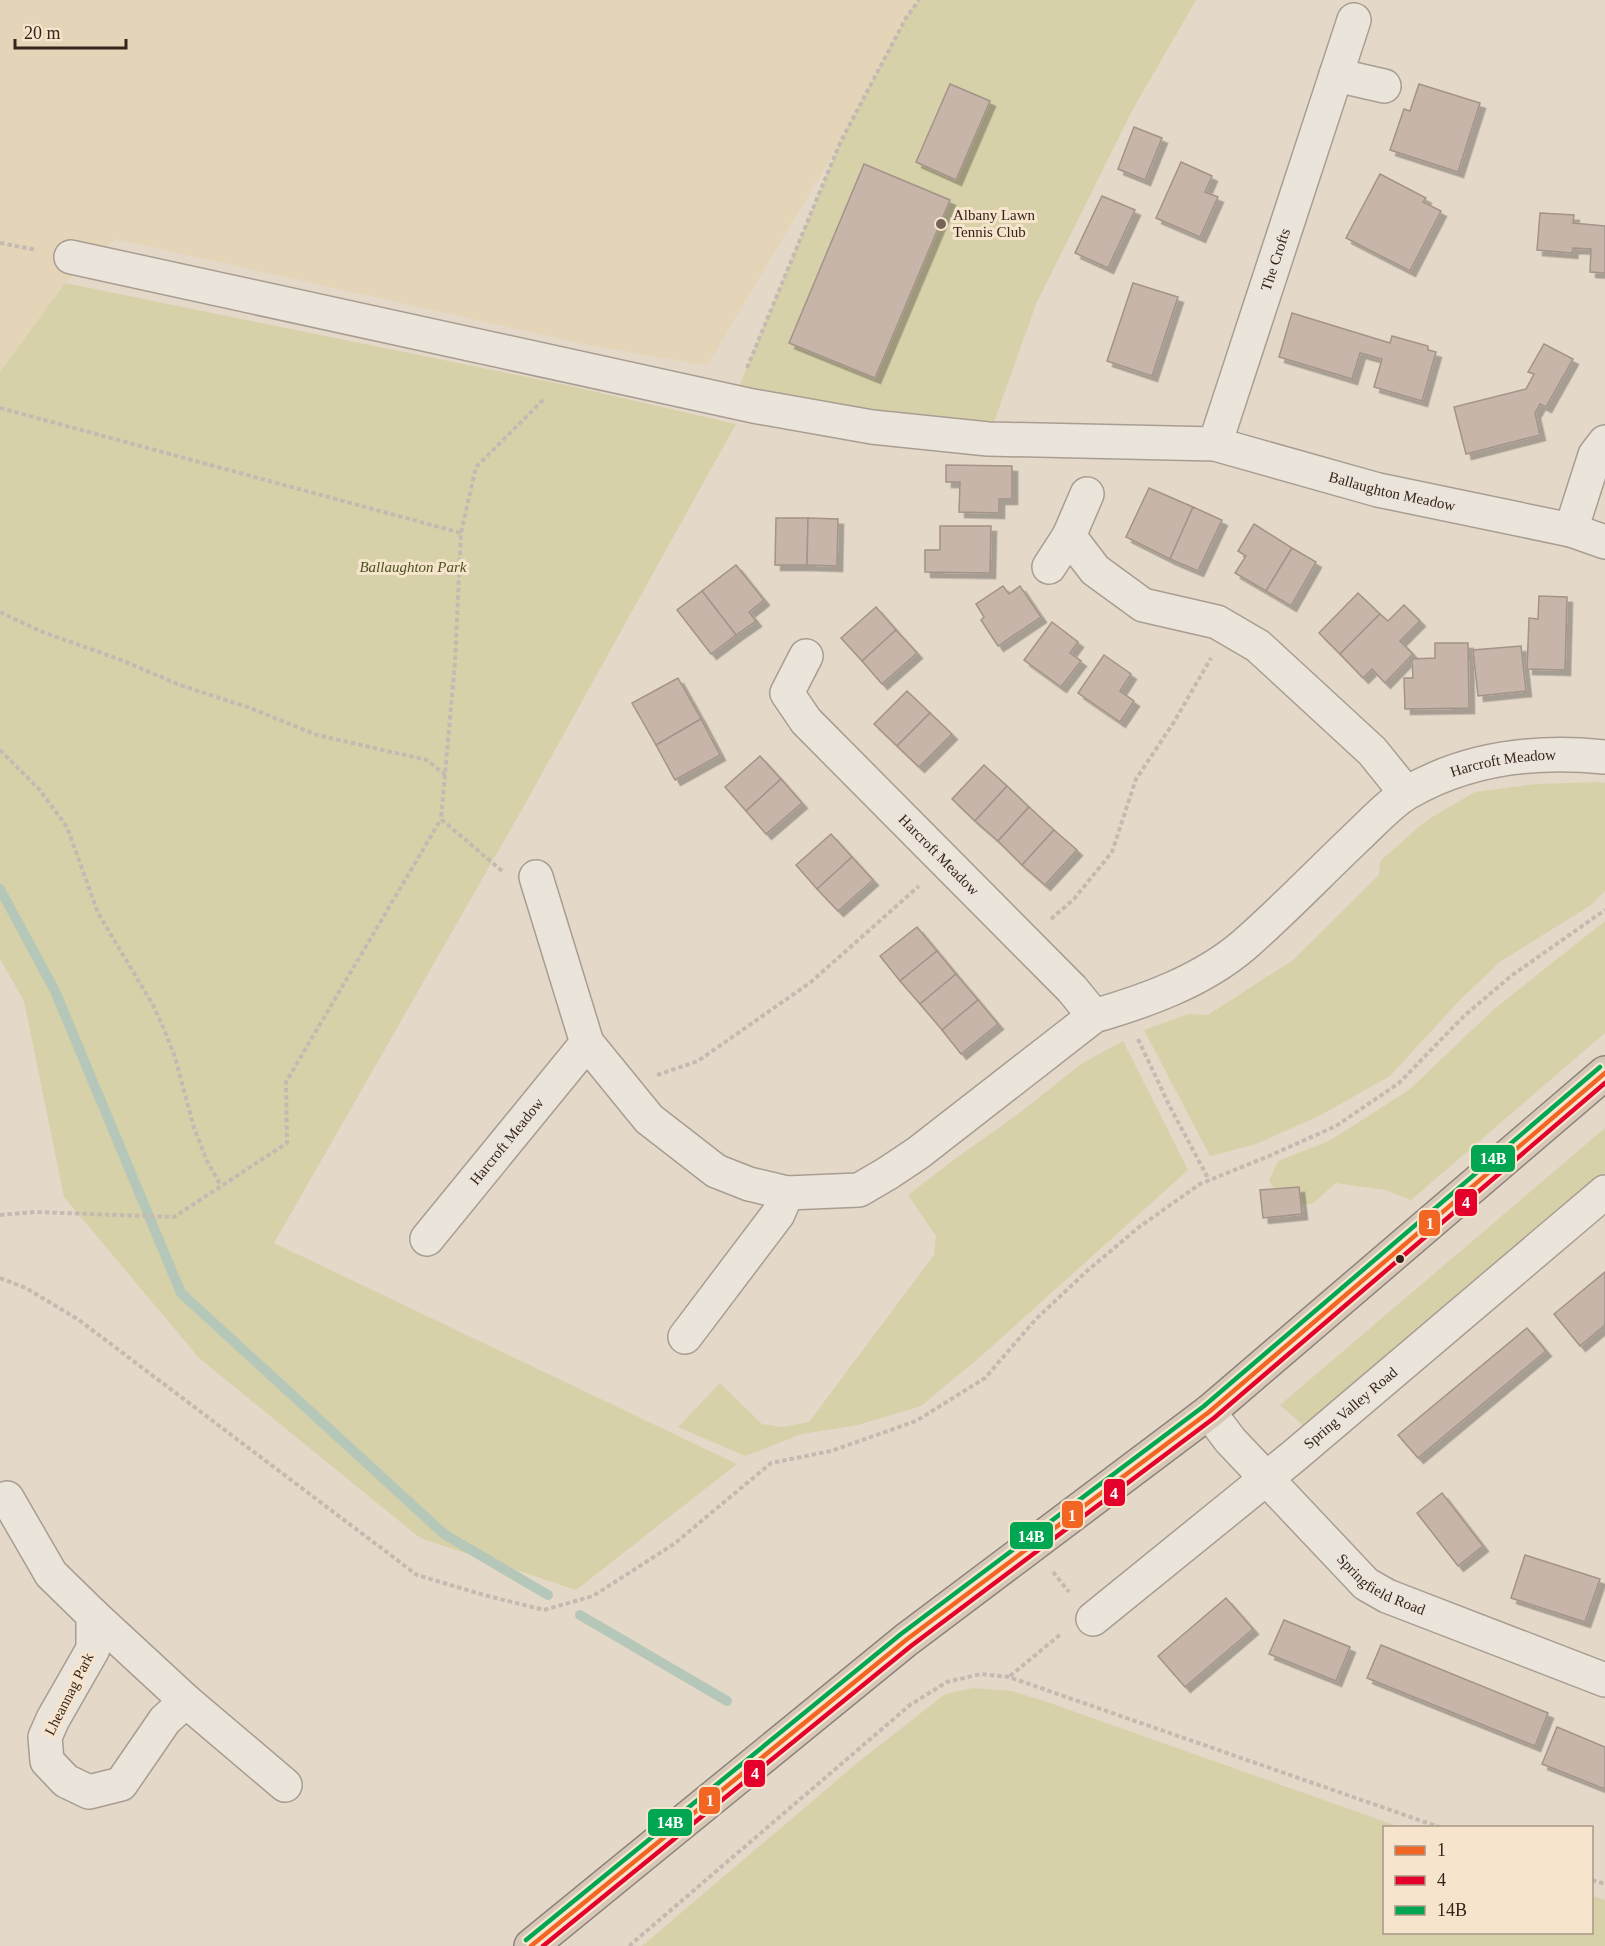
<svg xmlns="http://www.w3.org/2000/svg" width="1605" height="1946" viewBox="0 0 1605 1946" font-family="'Times New Roman',serif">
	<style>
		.farmland { fill: #e5d5b8 }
		.green { fill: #d7d1aa }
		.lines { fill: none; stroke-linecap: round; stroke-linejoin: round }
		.stream { stroke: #b5c7b9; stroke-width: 10 }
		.building { fill: #c7b5a9; stroke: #a39388; stroke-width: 1.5; filter: url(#shadow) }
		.minor-casing { stroke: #a89d92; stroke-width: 36 }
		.highway-casing { stroke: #8d8379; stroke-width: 36 }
		.path { stroke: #c3bab2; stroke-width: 4; stroke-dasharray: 4.5 3; stroke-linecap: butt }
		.minor { stroke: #ebe4db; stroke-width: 33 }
		.highway { stroke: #d6c7b9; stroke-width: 33 }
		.bus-1-casing { stroke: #f6e4cc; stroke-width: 9 }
		.bus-2-casing { stroke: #f6e4cc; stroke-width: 9 }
		.bus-3-casing { stroke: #f6e4cc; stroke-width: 9 }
		.bus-1 { stroke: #f26522; stroke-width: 4.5 }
		.bus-2 { stroke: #e4002b; stroke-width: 4.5 }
		.bus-3 { stroke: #00a651; stroke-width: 4.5 }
		.poi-dot { fill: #736358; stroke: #f6e4cc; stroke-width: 2 }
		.bus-dot { fill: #36241b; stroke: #f6e4cc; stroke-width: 2 }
		.labels { text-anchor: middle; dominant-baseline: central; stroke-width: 6; stroke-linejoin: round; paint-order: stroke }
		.poi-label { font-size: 15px; fill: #36241b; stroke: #f6e4cc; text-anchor: start }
		.street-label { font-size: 15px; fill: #36241b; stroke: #f6e4cc }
		.park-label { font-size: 15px; font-style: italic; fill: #4d5321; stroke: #f6e4cc }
		.line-badge { stroke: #f6e4cc; stroke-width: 2 }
		.badge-label { font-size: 16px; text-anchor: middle; font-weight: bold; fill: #fff }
	</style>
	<defs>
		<filter id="shadow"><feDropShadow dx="5.5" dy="5.5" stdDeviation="0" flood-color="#0004"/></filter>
	</defs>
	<rect width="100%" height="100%" fill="#e4d8c8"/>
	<polygon class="farmland" points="0,0 919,0 906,18 840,143 707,366 584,344 115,239 65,283 0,372"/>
	<g class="green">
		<polygon points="919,0 1196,0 1133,109 1036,304 988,439 733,401 840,143 906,18"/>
		<polygon points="65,283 566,385 736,424 524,806 274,1243 737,1464 576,1590 420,1538 199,1358 64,1197 24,1001 0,959 0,372"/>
		<polygon points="1600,782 1605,783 1605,891 1591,905 1501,961 1458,1002 1390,1076 1319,1116 1256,1144 1210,1156 1144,1030 1188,1014 1208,1015 1293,960 1379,875 1380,861 1427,820 1475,792 1536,784"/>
		<polygon points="1605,921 1605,1033 1411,1200 1385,1190 1336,1183 1312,1204 1283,1203 1269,1180 1278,1161 1329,1141 1409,1090 1493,1010"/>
		<polygon points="1123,1041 1188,1170 979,1358 921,1406 858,1425 802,1434 745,1456 678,1427 720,1383 762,1424 782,1427 809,1422 934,1255 936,1236 908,1195 959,1156 1014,1117 1081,1064"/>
		<polygon points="1605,1128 1605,1173 1306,1428 1280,1405"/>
		<polygon points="973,1688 1012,1691 1050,1703 1400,1827 1384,1828 1384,1932 1592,1932 1592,1896 1605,1900 1605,1946 642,1946 856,1764 945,1694"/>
	</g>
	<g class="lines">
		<g class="stream">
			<polyline points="0,889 55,991 181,1293 444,1534 548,1595"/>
			<polyline points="580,1615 727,1701"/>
		</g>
	</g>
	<g class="building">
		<polygon points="950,84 990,101 956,180 916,162"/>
		<polygon points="1419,84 1480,103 1458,172 1390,150 1404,109 1410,111"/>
		<polygon points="1134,127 1162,138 1145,180 1118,169"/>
		<polygon points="1181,162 1212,176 1205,192 1218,197 1200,237 1156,218"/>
		<polygon points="864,164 950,200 875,378 789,343"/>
		<polygon points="1380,174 1426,198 1423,202 1441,211 1410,271 1346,238"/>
		<polygon points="1102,196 1135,210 1108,268 1075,253"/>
		<polygon points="1540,213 1574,215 1573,223 1605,226 1605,273 1590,272 1591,249 1573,248 1572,253 1537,250"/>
		<polygon points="1133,283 1178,297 1152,376 1107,361"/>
		<polygon points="1292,313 1390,343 1392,336 1428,346 1428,350 1436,352 1422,401 1374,387 1382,359 1360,353 1352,379 1279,357"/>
		<polygon points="1544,344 1573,359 1546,407 1540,404 1535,413 1540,435 1466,454 1454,407 1526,389 1534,374 1528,372"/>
		<polygon points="946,465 1012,466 1012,499 999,499 999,513 959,512 960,482 946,482"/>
		<polygon points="1149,488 1193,507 1170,559 1126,537"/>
		<polygon points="1193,507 1222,520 1198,571 1170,559"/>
		<polygon points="776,518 808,518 807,565 775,565"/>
		<polygon points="808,518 838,519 837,566 807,565"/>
		<polygon points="1254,524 1292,548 1266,591 1235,573 1246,556 1238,551"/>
		<polygon points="940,526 991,526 990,573 925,572 925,550 940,550"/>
		<polygon points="1292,548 1316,562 1291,606 1266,591"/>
		<polygon points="736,565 764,600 749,612 756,621 736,635 702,591"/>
		<polygon points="1003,586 1009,594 1020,586 1041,617 998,646 981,620 984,617 976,604"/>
		<polygon points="702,591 736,635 711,654 677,610"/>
		<polygon points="1358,593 1380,614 1340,654 1319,633"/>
		<polygon points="1539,596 1567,597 1565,670 1527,669 1529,618 1538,619"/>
		<polygon points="1404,605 1420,621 1400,641 1413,654 1385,683 1372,669 1363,678 1340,654 1380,614 1388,621"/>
		<polygon points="876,607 896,630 862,661 841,638"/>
		<polygon points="1052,622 1078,642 1070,653 1081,661 1061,687 1024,660"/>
		<polygon points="896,630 917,653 882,684 862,661"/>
		<polygon points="1435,643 1468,643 1469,708 1405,709 1404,678 1413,678 1412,659 1435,658"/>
		<polygon points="1521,646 1526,691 1478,696 1473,650"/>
		<polygon points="1104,655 1131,674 1120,691 1134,701 1120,722 1078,693"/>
		<polygon points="678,678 701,719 656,745 632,703"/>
		<polygon points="907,691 930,713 897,746 874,724"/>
		<polygon points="930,713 952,734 919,767 897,746"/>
		<polygon points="701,719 720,755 675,780 656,745"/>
		<polygon points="760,756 781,779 746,811 725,787"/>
		<polygon points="984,765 1007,786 975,821 952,799"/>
		<polygon points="781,779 802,803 766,834 746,811"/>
		<polygon points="1007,786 1029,807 998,841 975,821"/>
		<polygon points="1029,807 1054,830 1022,865 998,841"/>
		<polygon points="1054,830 1077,850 1045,885 1022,865"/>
		<polygon points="831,834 852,857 817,889 796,865"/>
		<polygon points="852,857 873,880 838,911 817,889"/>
		<polygon points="917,927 937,951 900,981 880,956"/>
		<polygon points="937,951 956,974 920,1004 900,981"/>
		<polygon points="956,974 978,1000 942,1030 920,1004"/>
		<polygon points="978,1000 998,1024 961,1054 942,1030"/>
		<polygon points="1299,1187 1302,1214 1263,1218 1260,1190"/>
		<polygon points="1605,1272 1605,1325 1580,1346 1554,1314"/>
		<polygon points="1527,1328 1546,1351 1418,1458 1398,1435"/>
		<polygon points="1442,1493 1483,1546 1458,1566 1417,1513"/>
		<polygon points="1525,1555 1600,1579 1585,1622 1511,1598"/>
		<polygon points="1226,1598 1253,1629 1185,1687 1158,1656"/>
		<polygon points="1284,1620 1350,1647 1336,1681 1269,1654"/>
		<polygon points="1381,1645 1548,1713 1535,1746 1367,1678"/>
		<polygon points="1557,1727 1605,1747 1605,1789 1542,1764"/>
	</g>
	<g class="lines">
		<defs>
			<g id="minor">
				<polyline points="1336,75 1384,86"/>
				<path id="s1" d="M71,257L753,406L872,427L988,439L1215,444L1378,490L1571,530L1605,542"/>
				<path id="s2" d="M1215,444L1354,20"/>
				<polyline points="1087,494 1069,536 1095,570 1143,605 1217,622 1258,646 1372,751 1406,793"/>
				<polyline points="1571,530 1595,455 1605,442"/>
				<polyline points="1049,567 1069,536"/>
				<path id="s3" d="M806,656L787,693L806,721L1072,989L1094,1016"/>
				<path id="s4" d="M536,877L587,1043L649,1119L716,1171L749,1184L787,1193L859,1190L888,1173L918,1153L1094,1016C1146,1001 1202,981 1244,945C1283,911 1319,873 1356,838C1371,824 1390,803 1407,793C1467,758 1537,750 1605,757"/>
				<path id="s5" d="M427,1239L587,1043"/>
				<polyline points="685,1337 778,1214 787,1193"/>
				<path id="s6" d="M1209,1412L1230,1440L1366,1584L1387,1596L1605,1680"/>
				<polyline points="7,1498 51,1574 93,1615 186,1701 285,1785"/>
				<polyline points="93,1615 93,1649 53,1719 45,1737 47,1761 66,1781 89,1792 121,1784 165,1720 186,1701"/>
				<path id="s7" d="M1093,1619L1294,1456L1605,1192"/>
			</g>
			<polyline id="highway" points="531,1946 906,1640 1209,1412 1605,1073"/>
		</defs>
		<use href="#minor" class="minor-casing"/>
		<use href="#highway" class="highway-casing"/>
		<g class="path">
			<polyline points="0,243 37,250"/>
			<polyline points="747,368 840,143 906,18 919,0"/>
			<polyline points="0,408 461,533"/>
			<polyline points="0,612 40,631 121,660 180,685 250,708 317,735 427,760 445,775"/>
			<polyline points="0,750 39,789 67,827 98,913 153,1005 164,1029 175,1057 194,1128 207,1161 221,1186"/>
			<polyline points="502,871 441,819 455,662 461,533 476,467 545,398"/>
			<polyline points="1051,919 1074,899 1112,852 1136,779 1174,722 1211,658"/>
			<polyline points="1138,1039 1169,1105 1209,1180"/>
			<polyline points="657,1075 698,1061 811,982 919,886"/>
			<polyline points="0,1215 35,1212 174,1217 287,1143 286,1082 441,819"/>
			<polyline points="0,1278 26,1288 79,1320 417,1575 484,1595 544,1610 593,1596 674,1544 771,1463 831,1451 916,1421 985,1378 1036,1319 1087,1271 1139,1227 1200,1184 1269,1156 1336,1126 1399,1083 1464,1016 1511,976 1605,910"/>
			<polyline points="1053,1572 1069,1592"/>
			<polyline points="1010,1676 1062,1633"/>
			<polyline points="1592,1880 1605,1884"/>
			<polyline points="629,1946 910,1705 947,1682 981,1674 1009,1677 1442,1828"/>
		</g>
		<use href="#minor" class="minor"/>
		<use href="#highway" class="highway"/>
		<defs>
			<polyline id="bus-1" points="531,1946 906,1640 1209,1412 1605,1073"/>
			<polyline id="bus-2" points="543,1946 911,1646 1214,1418 1605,1083"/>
			<polyline id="bus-3" points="526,1940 901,1634 1204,1406 1600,1067"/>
		</defs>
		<use href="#bus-1" class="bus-1-casing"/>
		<use href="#bus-2" class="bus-2-casing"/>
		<use href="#bus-3" class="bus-3-casing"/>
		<use href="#bus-1" class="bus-1"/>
		<use href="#bus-2" class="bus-2"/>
		<use href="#bus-3" class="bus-3"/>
	</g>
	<circle class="poi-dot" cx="941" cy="224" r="6"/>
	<circle class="bus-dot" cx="1400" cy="1259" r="5"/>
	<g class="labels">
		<g class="poi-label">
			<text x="953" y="215">Albany Lawn<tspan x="953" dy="17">Tennis Club</tspan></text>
		</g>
		<g class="street-label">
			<text stroke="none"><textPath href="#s2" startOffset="194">The Crofts</textPath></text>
			<text stroke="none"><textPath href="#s1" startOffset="1346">Ballaughton Meadow</textPath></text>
			<text stroke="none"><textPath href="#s4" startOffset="1288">Harcroft Meadow</textPath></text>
			<text stroke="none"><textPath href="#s3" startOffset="264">Harcroft Meadow</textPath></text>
			<text stroke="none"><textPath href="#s5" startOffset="126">Harcroft Meadow</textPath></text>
			<text stroke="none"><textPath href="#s7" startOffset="333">Spring Valley Road</textPath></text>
			<text stroke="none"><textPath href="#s6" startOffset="246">Springfield Road</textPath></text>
			<text transform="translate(69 1694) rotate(-63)">Lheannag Park</text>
		</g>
		<g class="park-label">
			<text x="413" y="567">Ballaughton Park</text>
		</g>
	</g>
	<g class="line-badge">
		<rect x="1470" y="1144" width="46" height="29" rx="6" fill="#00a651"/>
		<rect x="1454" y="1188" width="24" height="29" rx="6" fill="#e4002b"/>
		<rect x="1418" y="1209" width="23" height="28" rx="6" fill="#f26522"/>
		<rect x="1103" y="1478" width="23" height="29" rx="6" fill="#e4002b"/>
		<rect x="1061" y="1500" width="23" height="29" rx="6" fill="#f26522"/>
		<rect x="1009" y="1521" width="45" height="29" rx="6" fill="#00a651"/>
		<rect x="743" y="1759" width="23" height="29" rx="6" fill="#e4002b"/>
		<rect x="698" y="1786" width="23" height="29" rx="6" fill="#f26522"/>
		<rect x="647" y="1808" width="46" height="29" rx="6" fill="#00a651"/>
	</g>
	<g class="badge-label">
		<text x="1493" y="1164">14B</text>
		<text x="1466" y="1208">4</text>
		<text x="1430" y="1229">1</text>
		<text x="1114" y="1499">4</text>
		<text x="1072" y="1521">1</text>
		<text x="1031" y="1542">14B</text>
		<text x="755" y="1779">4</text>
		<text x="710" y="1806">1</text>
		<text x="670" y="1828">14B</text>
	</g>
	<rect x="1383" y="1826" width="210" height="108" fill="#f6e4cc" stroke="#a99785" stroke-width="1.5"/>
	<rect x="1395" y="1846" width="30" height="9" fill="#f26522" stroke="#a99785" stroke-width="1.5"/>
	<text x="1437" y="1856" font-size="18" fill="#36241b">1</text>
	<rect x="1395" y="1876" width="30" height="9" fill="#e4002b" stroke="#a99785" stroke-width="1.5"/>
	<text x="1437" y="1886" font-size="18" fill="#36241b">4</text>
	<rect x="1395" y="1906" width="30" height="9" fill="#00a651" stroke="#a99785" stroke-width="1.5"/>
	<text x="1437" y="1916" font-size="18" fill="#36241b">14B</text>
	<path d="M15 39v9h111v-9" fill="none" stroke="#36241b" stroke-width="3"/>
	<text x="24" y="39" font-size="18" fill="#36241b" stroke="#f6e4cc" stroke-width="4.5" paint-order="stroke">20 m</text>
</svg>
